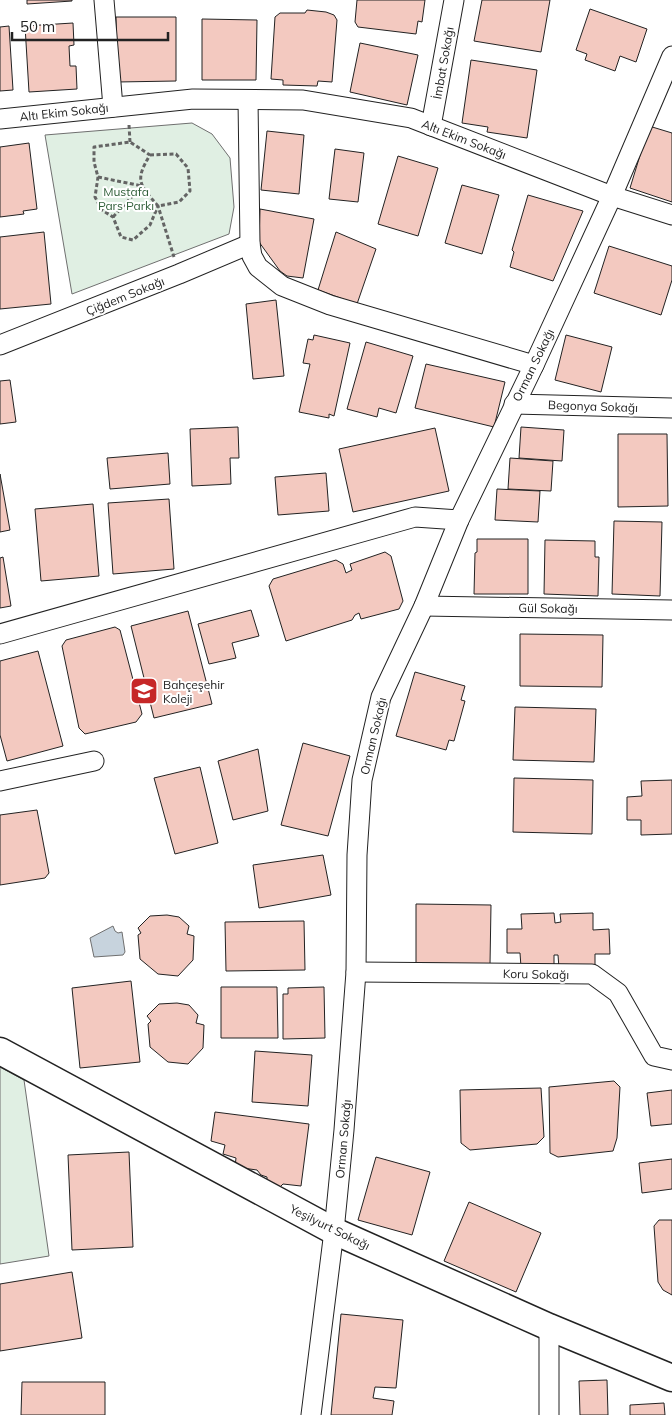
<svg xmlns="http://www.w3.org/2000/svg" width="672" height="1415" viewBox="0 0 672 1415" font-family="Mulish,sans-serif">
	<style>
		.green { fill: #e0efe3; stroke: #6f6f6f }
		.water { fill: #c7d3dd; stroke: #6f6f6f }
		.building { fill: #f3c9c0; stroke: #222 }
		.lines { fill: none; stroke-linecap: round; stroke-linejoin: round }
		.street-casing { stroke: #222; stroke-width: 21 }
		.secondary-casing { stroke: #222; stroke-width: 29 }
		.path { stroke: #646464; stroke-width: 3; stroke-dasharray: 4 2.5; stroke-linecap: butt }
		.street { stroke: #fff; stroke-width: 19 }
		.secondary { stroke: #fff; stroke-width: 26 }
		.labels { text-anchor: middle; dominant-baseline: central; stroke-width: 4; stroke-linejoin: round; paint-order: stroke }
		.street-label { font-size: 12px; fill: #222; stroke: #fff }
		.park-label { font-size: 12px; fill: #2f5e38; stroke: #fff }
		.poi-label { font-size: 12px; fill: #222; stroke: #fff; text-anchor: start }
	</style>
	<rect width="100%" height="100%" fill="#fff"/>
	<g class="green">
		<polygon points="192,123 212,134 230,158 234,207 229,234 72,294 45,135"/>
		<polygon points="0,1067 24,1080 49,1256 0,1264"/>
	</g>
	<polygon class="water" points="113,926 115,931 118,933 122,932 125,952 123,955 94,957 90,938"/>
	<g class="building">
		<polygon points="27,0 72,0 72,1 27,4"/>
		<polygon points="357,0 425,0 422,22 418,21 416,34 358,27 355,22"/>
		<polygon points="482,0 550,0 541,52 474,41"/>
		<polygon points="590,9 647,29 636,62 620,56 615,71 585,60 587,54 576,50"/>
		<polygon points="307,10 326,12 334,15 337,20 332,82 318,81 317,86 283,85 283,80 271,79 275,17 280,13 305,13"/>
		<polygon points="116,17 176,17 176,81 117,82"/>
		<polygon points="202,19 257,20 256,80 202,80"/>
		<polygon points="73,23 74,45 69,46 70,66 76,66 77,89 29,92 25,26"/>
		<polygon points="9,26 13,90 0,91 0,27"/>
		<polygon points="360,43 418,55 407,105 350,92"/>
		<polygon points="471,60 537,70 527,138 487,132 488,127 462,123"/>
		<polygon points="649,126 672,133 672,202 630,188"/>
		<polygon points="267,131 304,135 299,194 261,190"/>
		<polygon points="29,143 37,209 23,211 24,214 0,217 0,147"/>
		<polygon points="335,149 364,153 358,202 329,199"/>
		<polygon points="398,156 438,168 418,236 378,224"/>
		<polygon points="462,185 499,195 482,254 445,243"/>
		<polygon points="528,195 583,211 553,281 510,267 514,252 512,250"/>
		<polygon points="260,209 314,219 303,278 287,276 280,271 259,242"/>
		<polygon points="44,232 51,304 0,309 0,237"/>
		<polygon points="336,232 376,249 357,304 318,290"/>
		<polygon points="609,246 672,266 672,280 661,315 594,293"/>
		<polygon points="276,300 284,376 253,379 246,304"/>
		<polygon points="314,335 350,343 334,416 329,414 329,418 299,412 310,364 303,363 308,339 313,340"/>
		<polygon points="566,335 612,347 601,392 555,380"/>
		<polygon points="366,342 413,356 396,413 379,408 377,417 347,409"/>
		<polygon points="426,364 505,382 494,427 415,408"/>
		<polygon points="10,380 16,422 0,424 0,381"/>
		<polygon points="238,427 239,458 230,458 231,484 192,486 190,429"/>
		<polygon points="521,427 564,430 562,461 519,458"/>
		<polygon points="435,428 449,491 353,512 339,449"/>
		<polygon points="618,434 667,434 668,506 618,507"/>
		<polygon points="168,453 170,484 110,489 107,458"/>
		<polygon points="510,458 553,461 551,491 508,489"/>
		<polygon points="326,473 329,511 278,515 275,477"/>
		<polygon points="0,474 10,530 0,532"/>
		<polygon points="497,489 540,491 538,522 495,520"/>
		<polygon points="169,499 174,569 113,574 108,503"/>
		<polygon points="93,504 99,576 41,581 35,509"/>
		<polygon points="614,521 662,522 660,596 612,594"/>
		<polygon points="477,539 528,539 528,594 474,594 475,553 477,552"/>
		<polygon points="545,540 595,541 595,557 599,557 598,596 544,594"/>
		<polygon points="385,552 391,556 403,601 399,609 361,619 359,613 355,615 352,620 286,641 269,586 273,579 336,560 343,564 346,573 352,570 350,564"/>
		<polygon points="3,557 11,606 0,608 0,558"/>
		<polygon points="251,610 259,636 232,643 236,658 209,664 198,624"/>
		<polygon points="188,611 212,704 154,718 131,626"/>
		<polygon points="115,627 120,630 142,714 136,722 85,734 79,728 62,646 66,640"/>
		<polygon points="520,634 603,635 602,687 520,686"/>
		<polygon points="38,651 63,746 7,761 0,735 0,661"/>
		<polygon points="415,672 465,686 461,700 465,701 454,741 449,740 446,750 396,736"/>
		<polygon points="515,707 596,709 594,762 513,760"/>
		<polygon points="303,743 350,756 328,836 281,825"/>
		<polygon points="258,749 268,811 233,820 218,761"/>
		<polygon points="200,767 218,843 175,854 154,778"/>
		<polygon points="514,778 593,780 592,834 513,832"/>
		<polygon points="672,780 672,834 641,835 641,820 627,820 627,797 642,796 641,781"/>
		<polygon points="37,810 49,873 45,878 0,885 0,815"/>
		<polygon points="323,855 331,895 259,908 253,865"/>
		<polygon points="416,904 491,905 490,964 416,963"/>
		<polygon points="554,913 555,923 561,922 560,914 593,913 593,930 609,929 610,954 595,954 595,967 559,968 558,955 554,955 554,966 521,967 520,953 507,953 507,929 522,929 521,914"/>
		<polygon points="167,915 179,917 189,926 187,934 194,936 193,960 178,976 158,974 140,959 138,935 141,933 138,928 150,916"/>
		<polygon points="304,921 305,970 226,971 225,922"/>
		<polygon points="131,981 140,1062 80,1068 72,988"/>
		<polygon points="221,987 277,987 278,1038 221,1038"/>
		<polygon points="324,987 325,1038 283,1039 283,994 288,994 288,988"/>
		<polygon points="177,1003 189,1005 198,1015 196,1023 204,1025 203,1048 188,1064 168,1062 150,1047 148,1024 151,1021 147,1016 159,1004"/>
		<polygon points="255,1051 312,1055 308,1106 252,1102"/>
		<polygon points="614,1081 620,1087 617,1138 613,1151 558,1157 550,1153 549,1087"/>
		<polygon points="541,1088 544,1137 537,1144 470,1150 461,1143 460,1090"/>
		<polygon points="672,1090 672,1124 651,1126 647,1093"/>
		<polygon points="215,1112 309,1124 301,1186 283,1184 280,1187 267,1185 267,1177 261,1175 257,1170 235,1167 236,1158 223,1154 225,1145 211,1141"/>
		<polygon points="129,1152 133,1247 72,1250 68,1155"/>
		<polygon points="376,1157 430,1172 412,1235 358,1220"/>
		<polygon points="672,1159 672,1189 642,1193 639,1163"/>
		<polygon points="469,1202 541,1233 516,1292 444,1261"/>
		<polygon points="659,1220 672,1220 672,1295 663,1290 658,1282 654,1226"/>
		<polygon points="72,1272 82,1338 0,1351 0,1284"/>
		<polygon points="341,1314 403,1320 396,1388 375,1387 373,1398 394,1401 392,1415 331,1415"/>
		<polygon points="607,1380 608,1415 580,1415 579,1381"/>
		<polygon points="22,1382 105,1382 105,1415 21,1415"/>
		<polygon points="664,1403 665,1415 630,1415 630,1405"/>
	</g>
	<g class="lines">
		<defs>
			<g id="street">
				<polyline points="104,0 113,107"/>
				<polyline points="248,100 250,244 252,256 258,267 282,286 330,305 534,365"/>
				<polyline points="0,119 193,99 303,100 411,118 612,196 672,215"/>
				<polyline points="431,126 454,0"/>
				<polyline points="0,345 179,274 250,244"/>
				<polyline points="514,404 672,408"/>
				<polyline points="424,606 672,610"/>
				<polyline points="0,634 415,517 459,520"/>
				<polyline points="0,781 94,761"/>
				<polyline points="356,972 592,974 618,993 654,1056 672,1060"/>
				<polyline points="311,1415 334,1231 344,1130 356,972 357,855 362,780 381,697 424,606 459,520 534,365 612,196 672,56"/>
				<polyline points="549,1415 549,1327"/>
			</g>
			<polyline id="secondary" points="0,1051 334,1231 549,1327 672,1378"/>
		</defs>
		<use href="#street" class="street-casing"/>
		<use href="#secondary" class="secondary-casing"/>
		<g class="path">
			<polyline points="129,125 130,142"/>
			<path d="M150,155L176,154L188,168L190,191L179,202L158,206C140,185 134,181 150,155L130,142L94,147V162L98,177L95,197L102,210L113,217L121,237L133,240L150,225L158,206L174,257"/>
			<polyline points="98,177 142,186"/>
			<polyline points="113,217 142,186"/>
		</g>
		<use href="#street" class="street"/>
		<use href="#secondary" class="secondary"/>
	</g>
	<defs>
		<symbol id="school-square" viewBox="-11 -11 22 22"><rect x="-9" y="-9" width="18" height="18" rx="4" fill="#c62828" stroke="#fff"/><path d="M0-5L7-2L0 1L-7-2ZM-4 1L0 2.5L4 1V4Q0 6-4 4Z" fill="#fff"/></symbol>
	</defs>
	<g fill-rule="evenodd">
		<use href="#school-square" x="128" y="675" width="32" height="32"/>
	</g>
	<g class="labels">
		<g class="street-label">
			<text transform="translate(443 63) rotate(-80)">İmbat Sokağı</text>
			<text transform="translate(64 112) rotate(-6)">Altı Ekim Sokağı</text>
			<text transform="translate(464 139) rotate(21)">Altı Ekim Sokağı</text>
			<text transform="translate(125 296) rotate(-22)">Çiğdem Sokağı</text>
			<text transform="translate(533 365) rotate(-64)">Orman Sokağı</text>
			<text transform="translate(593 406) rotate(2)">Begonya Sokağı</text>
			<text transform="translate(548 608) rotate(1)">Gül Sokağı</text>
			<text transform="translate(373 736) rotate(-77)">Orman Sokağı</text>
			<text transform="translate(536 974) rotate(1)">Koru Sokağı</text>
			<text transform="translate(343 1139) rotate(-85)">Orman Sokağı</text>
			<text transform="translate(330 1227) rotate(26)">Yeşilyurt Sokağı</text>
		</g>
		<g class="park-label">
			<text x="126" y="191">Mustafa<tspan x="126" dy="14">Pars Parkı</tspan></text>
		</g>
		<g class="poi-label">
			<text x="163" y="684">Bahçeşehir<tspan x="163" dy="14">Koleji</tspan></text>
		</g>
	</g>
	<path d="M12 32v8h156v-8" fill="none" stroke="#222222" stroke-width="2.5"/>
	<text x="20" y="32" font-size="15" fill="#222222" stroke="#ffffff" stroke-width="4" paint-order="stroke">50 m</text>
</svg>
